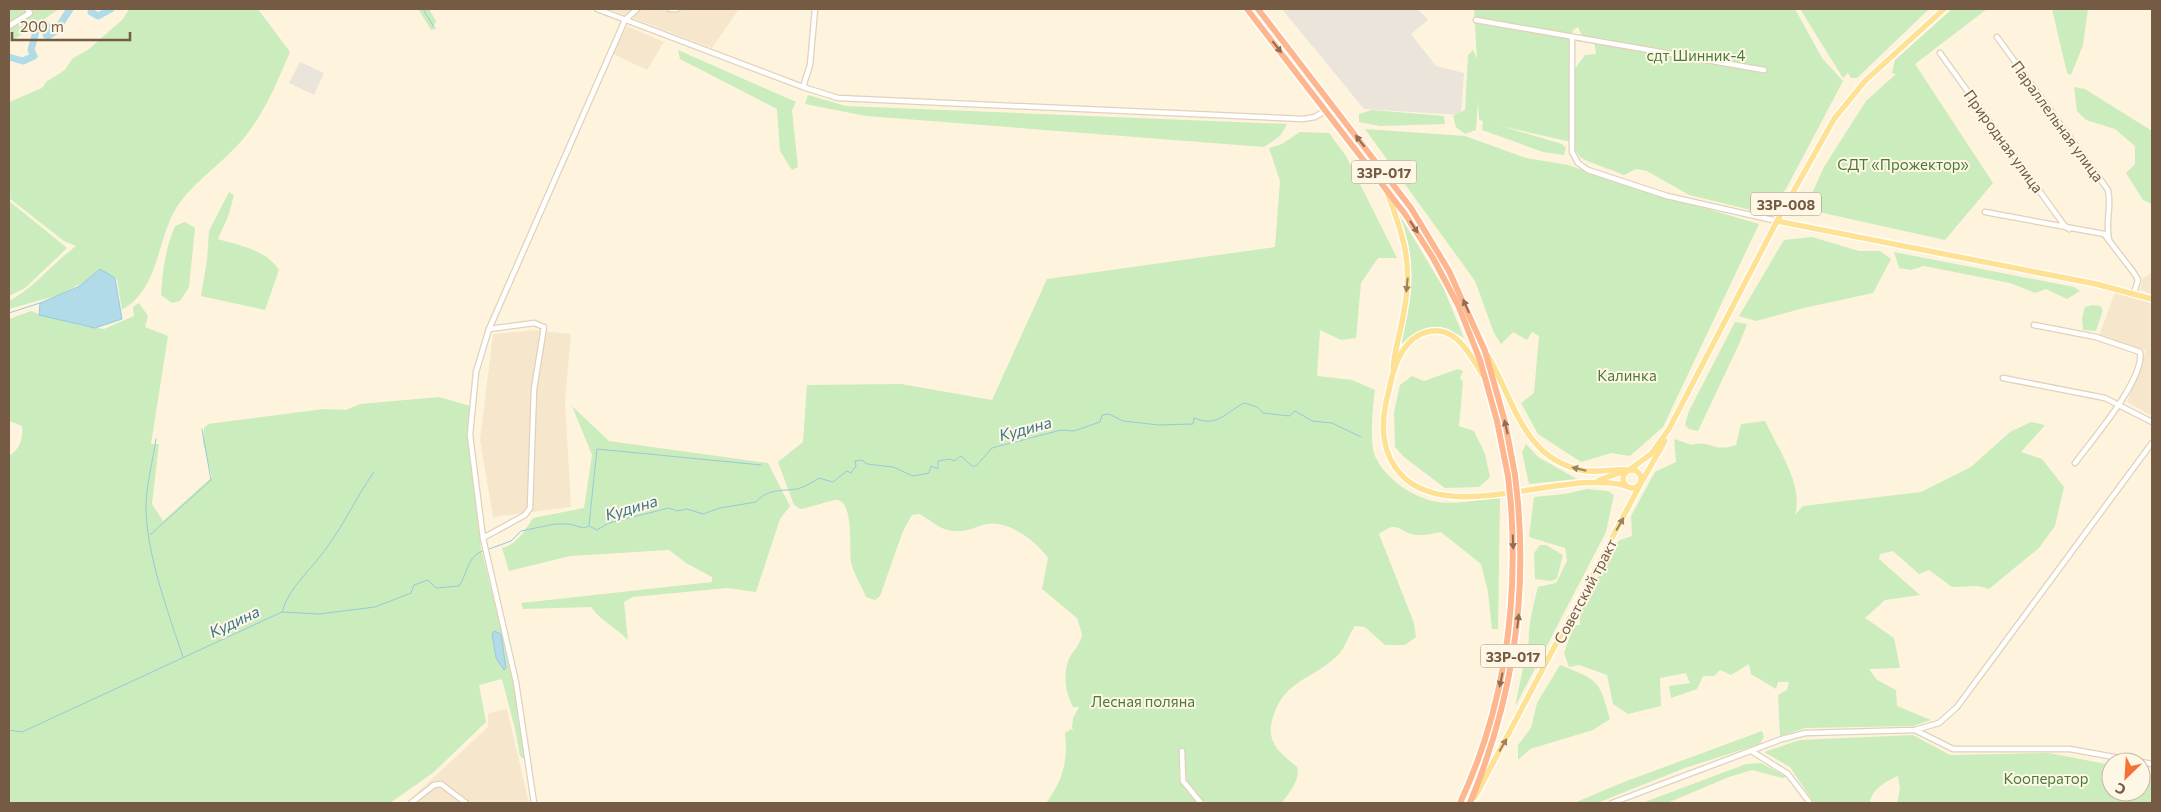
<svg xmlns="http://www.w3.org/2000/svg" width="2161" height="812" viewBox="0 0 2161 812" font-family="Commissioner,sans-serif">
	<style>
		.residential { fill: #f6e7cc }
		.industrial { fill: #ebe4da }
		.green { fill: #cbecbc }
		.water { fill: #b1dbe8; stroke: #97cadb }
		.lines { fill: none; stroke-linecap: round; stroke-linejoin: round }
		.stream { stroke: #97cadb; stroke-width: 1 }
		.river { stroke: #b1dbe8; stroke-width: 7 }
		.minor-casing { stroke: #e2d1b9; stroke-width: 7 }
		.major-casing { stroke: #fff; stroke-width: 8 }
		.highway-casing { stroke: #fff; stroke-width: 9 }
		.minor { stroke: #fff; stroke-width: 4.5 }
		.major { stroke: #ffe194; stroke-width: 5.5 }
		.highway { stroke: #feb68f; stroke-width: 6 }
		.highway-bridge-casing { stroke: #fff; stroke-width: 9; stroke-linecap: butt }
		.highway-bridge { stroke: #feb68f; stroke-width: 6 }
		.oneway { fill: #906c53 }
		.oneway2 { fill: #9e825c }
		.labels { text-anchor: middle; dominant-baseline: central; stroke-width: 4; stroke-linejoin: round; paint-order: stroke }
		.shield { fill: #fff7e6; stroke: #9e8975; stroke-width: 1 }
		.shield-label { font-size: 14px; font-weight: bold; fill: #755a44 }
		.park-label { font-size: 15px; fill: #497c3b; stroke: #fff7e6 }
		.street-label { font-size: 15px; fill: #755a44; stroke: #fff7e6 }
		.water-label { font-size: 16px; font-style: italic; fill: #3c778b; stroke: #fff7e6 }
	</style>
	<rect width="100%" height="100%" fill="#fef4de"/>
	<g class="residential">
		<polygon points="609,9 739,9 712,48"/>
		<polygon points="627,26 664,42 647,70 613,54"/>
		<polygon points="2152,273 2152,294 2140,290 2143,278"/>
		<polygon points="2115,292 2152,303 2152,416 2127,402 2146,350 2099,336"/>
		<polygon points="536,330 571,334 565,401 571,507 493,517 480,440 493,334"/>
		<polygon points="507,709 529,803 406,803 488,727 488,713"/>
	</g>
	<g class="industrial">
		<polygon points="1282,9 1418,9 1428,20 1411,34 1436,66 1464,73 1461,115 1364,109"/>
		<polygon points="300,62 324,73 314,95 289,83"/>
	</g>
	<g class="green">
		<polygon points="9,9 59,9 9,43"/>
		<path d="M129,9H258L290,52C275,87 262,120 235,148C214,170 184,189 171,218C156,251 156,290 122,310L117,279L100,270L86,292L78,285L62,294L9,309V301C35,287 52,264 76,246L64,241L9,198V102L42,88L46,82L65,70L72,59L89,49L123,19Z"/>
		<polygon points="418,9 429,9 436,21 432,31"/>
		<polygon points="1474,9 1795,9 1822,58 1843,81 1787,187 1773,207 1755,211 1689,195 1647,171 1636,169 1624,175 1587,161 1580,157 1573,147 1574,70 1585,55 1596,54 1594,39 1582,36 1578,27 1573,30 1572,38 1571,142 1501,126 1562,144 1566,148 1564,155 1543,152 1482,130 1483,121 1479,120 1478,101 1476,130 1465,134 1456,127 1453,116 1465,110 1468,55 1473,50 1477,59"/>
		<polygon points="1800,9 1929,9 1857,78 1851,78 1848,73 1843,78"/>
		<polygon points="1952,9 1987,9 1915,64 1993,183 1945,240 1805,209 1824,167 1866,101 1896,74 1892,73 1895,60"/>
		<polygon points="2052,9 2088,9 2083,45 2071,75 2067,73"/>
		<polygon points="678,50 796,102 792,110 798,167 792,170 780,151 777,109 680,59"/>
		<polygon points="2074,87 2085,89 2152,131 2152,204 2143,200 2126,173 2135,164 2135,146 2115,129 2086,120 2077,111"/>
		<polygon points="808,95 846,106 1287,124 1280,136 1264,147 866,116 805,104"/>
		<polygon points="1372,110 1444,116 1445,124 1380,126 1359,122 1359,114"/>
		<polygon points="1365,129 1465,136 1526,158 1568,165 1646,191 1759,224 1663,427 1630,456 1611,453 1581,462 1538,434 1521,403 1534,393 1539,336 1532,332 1527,340 1513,332 1501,344 1494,333 1475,281"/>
		<path d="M1300,132L1329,133L1346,156L1397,258H1378L1361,283L1356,338L1341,340L1320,330L1317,376L1352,380L1375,390C1373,405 1369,442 1375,456C1384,478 1415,499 1438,502C1455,505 1482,499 1500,497L1498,629H1492L1488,592L1481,564L1441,532C1434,533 1424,536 1416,535C1398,532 1399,519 1379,534L1414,623L1416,637L1405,645H1385L1365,627L1355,626C1349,634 1346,645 1340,653C1316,679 1285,678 1273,717C1265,742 1279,752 1297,767C1301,780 1289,792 1282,803H1203L1187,783L1184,751L1179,752V778L1197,803H1046C1063,781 1068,761 1065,733L1071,729L1075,732L1072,728L1073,718L1079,707H1073C1065,692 1062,671 1071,655C1076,648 1081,642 1082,634L1077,618L1042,589L1048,558C1037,542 1009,520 987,524C979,525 969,531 961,531C940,532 935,522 919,514L912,515L903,531L880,596L875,600L866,597C862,586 853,573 851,562C849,549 854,504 838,500C833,499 809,508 800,509L794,505L778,462L803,442L807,385L901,384L992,400L1047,279L1275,247L1280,181L1269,148L1282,144Z"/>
		<path d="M229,192L234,195L229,214L218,239C241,246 265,249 279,270L265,310L201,296L207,260L209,231Z"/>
		<polygon points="9,201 67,248 25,288 9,296"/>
		<path d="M1399,214L1443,287L1464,338C1441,324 1422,324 1402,344L1401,341C1413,294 1417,260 1399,214Z"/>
		<path d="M185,222L195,228L189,287L180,301L172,303L161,295C162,273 166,246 175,226Z"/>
		<polygon points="1812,237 1859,251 1880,251 1891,259 1873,293 1808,307 1756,321 1739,316 1784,240"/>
		<polygon points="1894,252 2074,287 2080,291 2067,299 2046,289 2035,293 2010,283 1924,266 1911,270 1899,268"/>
		<path d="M139,303L148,316L145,327L168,336L151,444H159L152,504L163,521L212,477L203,442L204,428L208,424L324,409L346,410L360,404L439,397L470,406L467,436L481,548L517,694L525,760L520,756L515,729L502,679L479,685L486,722L434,772L390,803H9V456C20,448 23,440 22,426L9,421V319L31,311L41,315L66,312L78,325L104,329L134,316L133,307Z"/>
		<polygon points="2093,305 2100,306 2103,310 2096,331 2083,330 2082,318 2085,307"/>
		<polygon points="1735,322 1747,324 1740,342 1698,431 1689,429 1685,425 1689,411"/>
		<polygon points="1458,369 1463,371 1460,378 1463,382 1459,426 1474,431 1485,454 1490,477 1479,487 1445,488 1404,457 1395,447 1394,412 1400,385 1412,376 1424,381"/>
		<path d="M572,406L609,441L768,463L790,506L780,519L756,592L727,588L633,597L624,602L628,640C615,627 602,622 591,607L523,609L521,603L712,582V577L686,563L669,550L570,556L509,571L502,548C518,544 524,531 533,518L584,508L592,455Z"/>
		<path d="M1765,421C1778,449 1804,485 1795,515L1803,506L1921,492L1971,467L2010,432L2031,422L2045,425L2021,452L2042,459L2064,487L2055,526L2039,548L1989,589L1978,586L1952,587L1929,570L1919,574L1893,551L1880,554L1879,559L1920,595L1885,600L1865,618L1894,638L1900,668L1869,669L1877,680L1896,690L1897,706L1931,720L1913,726L1805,728L1780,736L1778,695L1787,690L1789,682H1778L1776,689L1751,674L1749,664L1731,675L1720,670L1714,676H1703L1697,689L1671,698L1669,686L1690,683L1686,673L1660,678L1661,706L1628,714L1613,704L1607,675L1579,665L1569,667L1564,653L1574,625H1580V612L1612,549L1620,540L1632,536L1631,516L1655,472L1676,462L1674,439L1692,445C1709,439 1713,453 1736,445L1741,424Z"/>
		<polygon points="1526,444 1538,457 1577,479 1529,484 1522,452"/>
		<path d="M1587,489L1608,491L1614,495L1606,532L1515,707L1524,663L1530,661C1526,635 1531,613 1538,587L1556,583L1567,561L1565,548L1529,537L1534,497L1565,494Z"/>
		<polygon points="1540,545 1546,545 1563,555 1557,578 1552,581 1535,579 1534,553"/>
		<path d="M1560,665C1598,680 1599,679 1610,719L1593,730L1530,749L1518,760V745L1531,728L1537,703Z"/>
		<polygon points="1762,731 1764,737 1760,744 1685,768 1597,803 1574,803 1624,782"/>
		<path d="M1913,735L1950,755L2049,753L2111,765V792H2141V771L2152,774V803H1897L1900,789L1898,776C1886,781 1871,790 1870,803H1814L1790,767L1764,752L1800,740Z"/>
		<polygon points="1761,763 1787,777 1782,778 1752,770 1729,777 1667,803 1642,803 1746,764"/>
	</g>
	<g class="water">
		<polygon points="100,269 115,278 122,319 95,328 39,315 40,303 80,286"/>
		<polygon points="494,631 501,634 506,668 504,670 496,658 492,634"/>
	</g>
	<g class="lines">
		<g class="stream">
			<polyline points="423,9 435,29"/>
			<polyline points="9,313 40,303"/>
			<path d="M156,439C153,460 147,482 146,503C145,551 168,612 183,657"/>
			<polyline points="589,525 597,449 761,465"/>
			<polyline points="150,535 211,480 202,429"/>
			<path d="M489,549L511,541L521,531L555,524H569L584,528L589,526L597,530L609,523L669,508L677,511L687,509L703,514L720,508L756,502C767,489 781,491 797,489C805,487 813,482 819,478L833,482L847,471L851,473L856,466L855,461L862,460L867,464L893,467L913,476L929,473L931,466L938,469V461L950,459L954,461L961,456L972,466H976L992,448L1061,430L1074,431L1100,422L1102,415L1109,414L1123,421L1159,425L1193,424L1194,418C1217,428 1226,412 1244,403L1257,407L1263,413L1289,416L1295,411L1312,421L1332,423L1361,437"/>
			<path d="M282,612C289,587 311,570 325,550C344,525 356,497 374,472"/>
			<path d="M9,730L22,732L282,612L319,614L375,607L411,593L414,585L428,580L436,588L459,586C468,573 467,556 483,551"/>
		</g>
		<g class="river">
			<polyline points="92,9 91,12 98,16 111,9"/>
			<polyline points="9,57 23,61 34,56 31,50 37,28 43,24 47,26 46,35 48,36 56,31 70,9"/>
		</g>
		<defs>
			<g id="minor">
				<polyline points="597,9 803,87 838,98 1303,119 1315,117 1326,110"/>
				<polyline points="670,9 677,9"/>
				<polyline points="1476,20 1764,70"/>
				<polyline points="9,26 30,13 27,9"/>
				<path d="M1997,37L2108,190C2112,207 2105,222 2109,239"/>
				<polyline points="1572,38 1572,152 1578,163 1588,170 1667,196 1777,221"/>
				<polyline points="1940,53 2064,225 2069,229"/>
				<polyline points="803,87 810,65 815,9"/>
				<polyline points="1985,212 2104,234 2134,273 2138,280 2134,293"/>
				<path d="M2034,325L2096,337L2140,352C2145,379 2092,440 2075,463"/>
				<polyline points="2003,378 2105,398 2152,422"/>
				<polyline points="483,538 525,515 530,508 534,389 544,327 534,323 489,329"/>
				<polyline points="1915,730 1953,749 2070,749 2152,764"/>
				<polyline points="1182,751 1183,781 1201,803"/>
				<polyline points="1753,752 1788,774 1810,803"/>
				<polyline points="411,803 434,785 441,784 466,803"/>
				<polyline points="534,803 516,682 483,538 470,435 476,372 489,329 625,20 637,9"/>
				<polyline points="1612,803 1782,739 1805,733 1915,730 1939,723 1957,707 2152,443"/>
			</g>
			<g id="major">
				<path d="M1387,192C1404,237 1413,263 1404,311C1401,331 1395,348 1393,368"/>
				<polyline points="1777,221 2096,284 2152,299"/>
				<path d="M1488,356C1514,400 1523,458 1581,470C1597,474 1612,468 1627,470"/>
				<path d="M1482,374C1468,351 1452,319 1419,335C1400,345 1393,370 1389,390C1382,416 1379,443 1395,467C1439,532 1563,467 1627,486"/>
				<circle cx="1632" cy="479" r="9"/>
				<polyline points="1629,470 1651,454 1669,429 1777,221 1834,119 1865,81 1944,9"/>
				<polyline points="1599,480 1625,471"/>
				<polyline points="1641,483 1665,441"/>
				<polyline points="1475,797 1640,485"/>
			</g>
			<g id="highway">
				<polyline points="1247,9 1405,214 1433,258 1458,305 1480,360 1497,421 1508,476"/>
				<polyline points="1258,9 1411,208 1449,271 1485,351 1505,422 1515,475"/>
				<path d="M1460,803C1504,709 1518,608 1511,505"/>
				<path d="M1470,803C1510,706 1527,609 1518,503"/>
			</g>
		</defs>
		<use href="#minor" class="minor-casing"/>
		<use href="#major" class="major-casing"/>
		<use href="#highway" class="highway-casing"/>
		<use href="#minor" class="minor"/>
		<use href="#major" class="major"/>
		<use href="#highway" class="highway"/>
		<defs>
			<g id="highway-bridge">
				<polyline points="1515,475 1518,503"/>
				<polyline points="1508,476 1511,505"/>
			</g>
		</defs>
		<use href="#highway-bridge" class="highway-bridge-casing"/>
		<use href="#highway-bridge" class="highway-bridge"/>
	</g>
	<defs><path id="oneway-solid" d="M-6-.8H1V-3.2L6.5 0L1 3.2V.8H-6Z" transform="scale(1.25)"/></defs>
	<g class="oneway">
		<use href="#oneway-solid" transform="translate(1277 47) rotate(52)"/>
		<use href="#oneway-solid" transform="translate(1360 141) rotate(-128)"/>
		<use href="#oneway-solid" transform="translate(1414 227) rotate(57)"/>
		<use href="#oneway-solid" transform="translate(1466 306) rotate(-114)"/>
		<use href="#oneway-solid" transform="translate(1506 427) rotate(-103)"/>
		<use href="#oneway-solid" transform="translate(1513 542) rotate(88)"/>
		<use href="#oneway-solid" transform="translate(1518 621) rotate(-83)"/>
		<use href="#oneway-solid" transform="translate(1501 680) rotate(102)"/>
	</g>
	<g class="oneway2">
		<use href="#oneway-solid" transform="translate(1407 285) rotate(96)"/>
		<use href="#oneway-solid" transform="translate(1579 469) rotate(-167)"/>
		<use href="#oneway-solid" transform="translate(1620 524) rotate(-60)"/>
		<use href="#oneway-solid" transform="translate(1503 745) rotate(-60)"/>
	</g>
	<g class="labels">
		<g class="shield">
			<rect x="1351.5" y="160.5" width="65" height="23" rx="4"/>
			<rect x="1751" y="192.5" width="70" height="23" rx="4"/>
			<rect x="1480.5" y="644.5" width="65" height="23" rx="4"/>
		</g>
		<g class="shield-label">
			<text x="1384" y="172">33Р-017</text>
			<text x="1786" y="204">33Р-008</text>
			<text x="1513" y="656">33Р-017</text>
		</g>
		<g class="park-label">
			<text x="1696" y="55">сдт Шинник-4</text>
			<text x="1903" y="164">СДТ «Прожектор»</text>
			<text x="1627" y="375">Калинка</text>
			<text x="1143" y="701">Лесная поляна</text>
			<text x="2046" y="778">Кооператор</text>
		</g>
		<g class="street-label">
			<text transform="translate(2058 121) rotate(54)">Параллельная улица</text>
			<text transform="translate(2004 141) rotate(54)">Природная улица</text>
			<text transform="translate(1585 591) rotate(-62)">Советский тракт</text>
		</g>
		<g class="water-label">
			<text transform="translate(1025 428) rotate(-15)">Кудина</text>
			<text transform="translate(631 507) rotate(-16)">Кудина</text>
			<text transform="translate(234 621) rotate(-25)">Кудина</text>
		</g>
	</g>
	<rect width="2161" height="812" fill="none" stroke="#755a44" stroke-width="20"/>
	<g transform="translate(2126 777) rotate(205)"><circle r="24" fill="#fff7e6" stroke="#c8b8a5"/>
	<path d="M0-4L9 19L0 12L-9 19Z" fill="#f27338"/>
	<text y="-8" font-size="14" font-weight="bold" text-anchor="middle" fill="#755a44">С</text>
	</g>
	<path d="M12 32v8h118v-8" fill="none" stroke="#755a44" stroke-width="2.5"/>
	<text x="20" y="32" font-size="15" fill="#755a44" stroke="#fff7e6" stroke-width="4" paint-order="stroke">200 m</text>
</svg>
